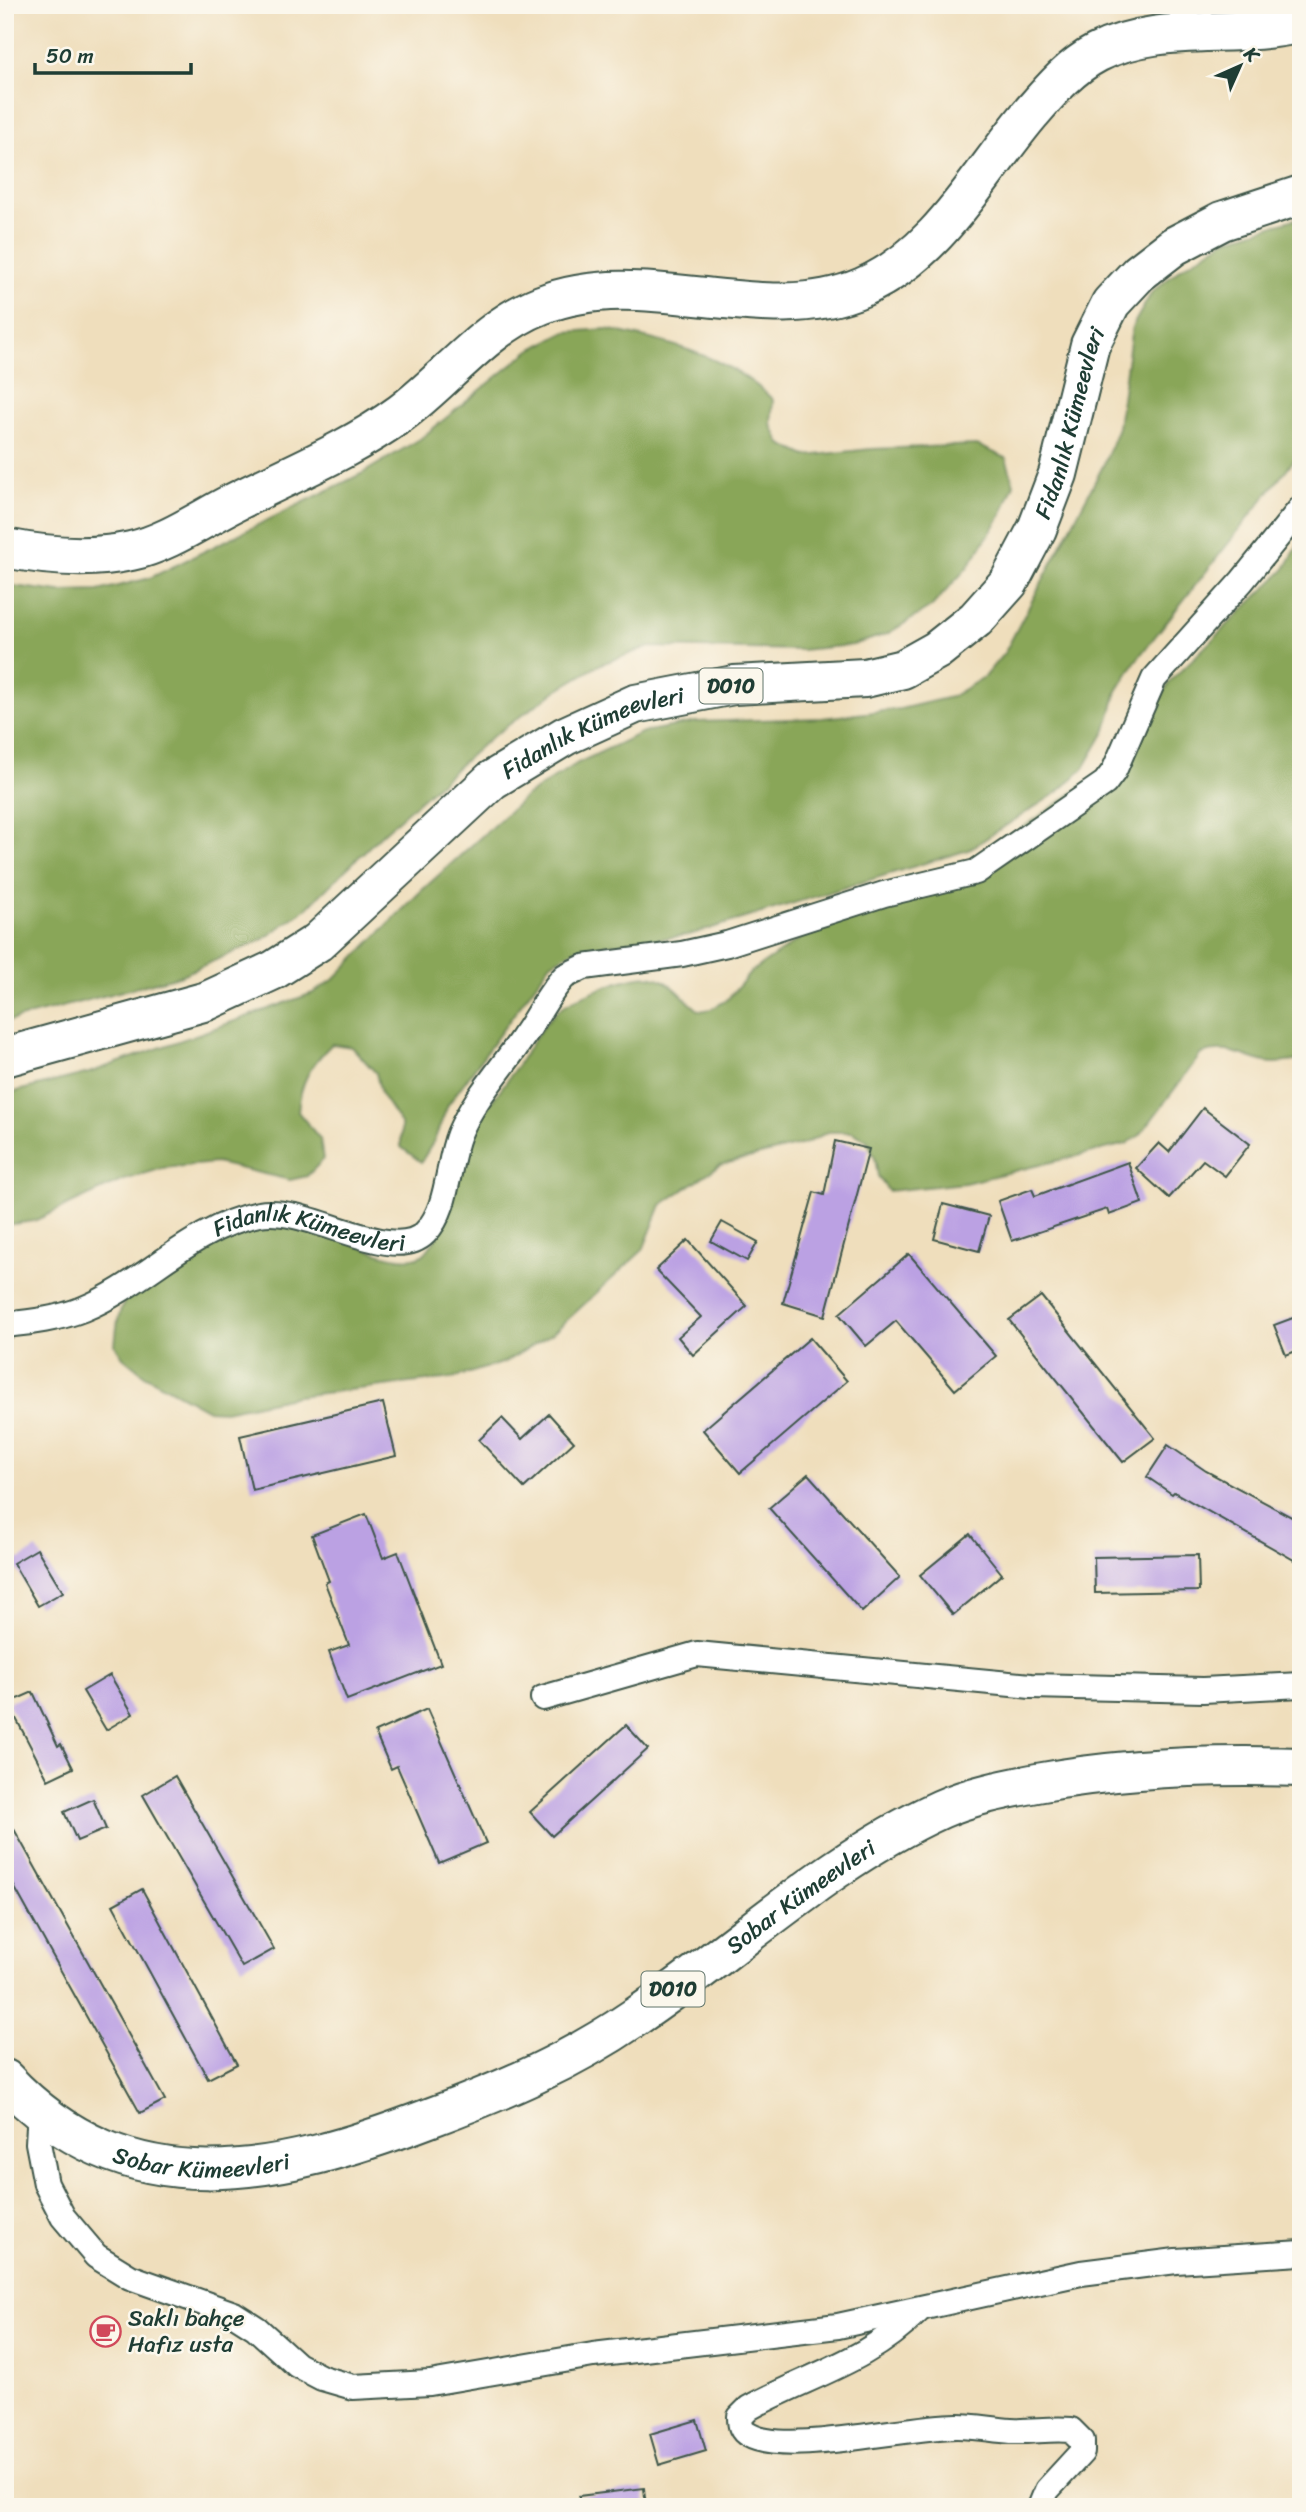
<svg xmlns="http://www.w3.org/2000/svg" width="1306" height="2512" viewBox="0 0 1306 2512" font-family="Sriracha,sans-serif">
	<style>
		.forest { fill: #89a659; stroke: #547246; stroke-width: 2 }
		.building { fill: #bba1e3 }
		.lines { fill: none; stroke-linecap: round; stroke-linejoin: round }
		.street-casing { stroke: #3e5548; stroke-width: 28 }
		.primary-casing { stroke: #3e5548; stroke-width: 42 }
		.street { stroke: #fff; stroke-width: 24 }
		.primary { stroke: #fff; stroke-width: 38 }
		.labels { text-anchor: middle; dominant-baseline: central; stroke-width: 5; stroke-linejoin: round; paint-order: stroke }
		.shield { fill: #fbf7ec; stroke: #61756b; stroke-width: 2 }
		.shield-label { font-size: 21px; font-weight: bold; fill: #1f3d34 }
		.street-label { font-size: 23px; fill: #1f3d34; stroke: #fbf7ec }
		.poi-label { font-size: 23px; fill: #1f3d34; stroke: #fbf7ec; text-anchor: start }
	</style>
	<rect width="100%" height="100%" fill="#fbf7ec"/>
	<filter id="ink" filterUnits="userSpaceOnUse"><feTurbulence type="fractalNoise" baseFrequency=".0143" numOctaves="2"/><feDisplacementMap in="SourceGraphic" scale="14" xChannelSelector="R" yChannelSelector="G"/><feConvolveMatrix kernelMatrix="1 2 1 2 8 2 1 2 1" color-interpolation-filters="sRGB"/></filter>
	<filter id="wash" filterUnits="userSpaceOnUse"><feTurbulence type="fractalNoise" baseFrequency=".00686" numOctaves="4" result="noise"/><feDisplacementMap in="SourceGraphic" scale="28" xChannelSelector="R" yChannelSelector="G"/><feGaussianBlur stdDeviation="1.57" result="paint"/><feColorMatrix in="noise" values="0 0 0 0 0 0 0 0 0 0 0 0 0 0 0 0 0 1.4 0 .05"/><feComposite in="paint" operator="in"/></filter>
	<g filter="url(#wash)">
		<rect width="100%" height="100%" fill="#efdebc"/>
		<g class="forest">
			<path d="M1301,217V451L1135,662L1117,691L1106,730L1084,768L1058,792L968,850L689,935L576,949L551,963L448,1105L434,1141L421,1162L401,1147V1124L381,1094L376,1073L352,1047L332,1044C311,1064 300,1082 298,1112L320,1139L323,1160L307,1176L290,1180L216,1163L163,1168L121,1181L34,1221L5,1225V1094L89,1073L313,993L333,980L420,892L526,796L578,763L643,732L696,722L822,718L900,709L951,697L984,677L1005,652L1103,466L1118,427L1132,327L1152,292L1180,269L1225,240Z"/>
			<path d="M606,329C667,342 728,355 773,400L771,424L781,444L806,456L871,449L977,445L1006,458L1014,484L1001,516L967,568L931,607L887,634L853,645L801,650L649,647L601,664L557,690L489,739L381,835L307,908L262,940L179,976L5,1022V585L60,592L98,591L150,578L361,474L420,439L530,350L566,332Z"/>
			<path d="M1301,540V1060C1288,1062 1273,1065 1261,1061C1238,1054 1225,1046 1201,1054L1140,1135L1126,1144L965,1183L888,1191L878,1176L875,1158L867,1140L852,1132H828L804,1144L720,1165L661,1205L643,1250L553,1333L505,1362L453,1378L297,1396L225,1411L208,1410L146,1376L123,1357L115,1345C117,1328 117,1308 130,1295C160,1264 247,1216 291,1222C320,1226 405,1276 426,1252C449,1226 452,1181 464,1148C475,1120 496,1097 513,1072C527,1052 538,1029 556,1012C571,998 635,972 654,977C673,981 685,1001 700,1011L711,1009L727,1000L751,972L804,936L868,909L930,892L1133,751L1170,681L1285,569Z"/>
		</g>
		<g id="blocks">
			<g class="building">
				<polygon points="1203,1108 1250,1144 1225,1176 1203,1160 1169,1198 1136,1168 1159,1143 1169,1152"/>
				<polygon points="835,1141 869,1149 825,1316 783,1303 814,1192 824,1195"/>
				<polygon points="1128,1162 1142,1203 1109,1215 1107,1209 1012,1241 998,1201 1032,1189 1035,1196"/>
				<polygon points="943,1204 989,1216 979,1251 934,1239"/>
				<polygon points="722,1222 758,1242 747,1261 711,1241"/>
				<polygon points="688,1240 747,1306 693,1355 678,1337 701,1317 656,1270"/>
				<polygon points="909,1254 996,1356 955,1390 896,1321 866,1346 839,1314"/>
				<polygon points="1041,1296 1155,1438 1123,1462 1009,1320"/>
				<polygon points="1301,1315 1301,1349 1286,1355 1274,1325"/>
				<polygon points="810,1338 847,1381 740,1473 703,1430"/>
				<polygon points="383,1403 396,1456 252,1490 240,1436"/>
				<polygon points="549,1414 574,1442 524,1488 479,1440 502,1418 522,1439"/>
				<polygon points="1168,1445 1206,1471 1301,1522 1301,1564 1174,1492 1172,1494 1147,1477"/>
				<polygon points="808,1474 900,1577 862,1612 769,1508"/>
				<polygon points="366,1514 383,1558 398,1552 441,1664 347,1700 329,1652 349,1645 325,1583 329,1581 312,1535"/>
				<polygon points="970,1534 1002,1574 953,1615 920,1575"/>
				<polygon points="37,1549 63,1592 38,1606 13,1563"/>
				<polygon points="1198,1555 1199,1591 1095,1593 1094,1557"/>
				<polygon points="110,1675 133,1714 106,1730 83,1691"/>
				<polygon points="33,1692 58,1746 61,1744 73,1768 48,1780 8,1703"/>
				<polygon points="427,1709 486,1843 439,1863 397,1766 391,1769 375,1732"/>
				<polygon points="626,1725 648,1749 552,1836 530,1812"/>
				<polygon points="175,1776 274,1949 242,1967 143,1795"/>
				<polygon points="93,1799 106,1829 77,1841 64,1812"/>
				<polygon points="5,1813 165,2100 140,2113 5,1870"/>
				<polygon points="142,1889 237,2064 208,2079 113,1905"/>
				<polygon points="697,2420 706,2451 659,2465 650,2434"/>
				<polygon points="644,2488 646,2507 579,2507 579,2496"/>
			</g>
		</g>
	</g>
	<g filter="url(#ink)">
		<use href="#blocks" fill-opacity="0" stroke="#3e5548" stroke-width="2"/>
		<g class="lines">
			<defs>
				<g id="street">
					<path id="s1" d="M5,1325C32,1322 58,1319 83,1309C145,1284 190,1228 259,1214C307,1204 392,1266 425,1233C449,1209 447,1164 459,1134C474,1098 502,1069 523,1037C538,1017 547,994 565,976L584,967L682,954L727,944L884,894L976,872L1105,783L1114,771L1154,679L1242,581L1301,508"/>
					<polyline points="543,1698 697,1654 1031,1686 1203,1690 1301,1685"/>
					<polyline points="40,2110 38,2143 46,2184 63,2217 96,2256 130,2277 234,2314 256,2328 297,2365 322,2378 353,2387 430,2383 593,2355 838,2326 1081,2273 1176,2261 1301,2253"/>
					<path d="M918,2311C868,2362 809,2375 749,2408L740,2417C740,2425 741,2431 749,2435C786,2457 911,2425 958,2426C976,2426 994,2430 1011,2431C1031,2432 1051,2428 1071,2430L1082,2441V2452L1047,2490L1040,2507"/>
				</g>
				<g id="primary">
					<path d="M5,548C45,556 90,560 131,551C165,544 200,520 231,504C288,475 349,451 401,413C448,378 485,327 541,305C646,263 761,331 863,287C939,254 980,173 1031,113C1050,91 1070,67 1097,53C1159,21 1235,40 1301,23"/>
					<path id="s2" d="M5,1057L207,1001L274,970L318,942L492,780L565,736L635,704L734,685L865,678L903,669L937,650L976,619L1009,582L1037,529L1058,474L1090,345L1111,303L1139,273L1174,246L1222,221L1301,195"/>
					<path id="s3" d="M5,2079C129,2211 279,2175 429,2118C502,2091 570,2062 634,2018C737,1949 827,1861 941,1809C970,1796 1006,1789 1037,1783C1125,1767 1212,1764 1301,1767"/>
				</g>
			</defs>
			<use href="#street" class="street-casing"/>
			<use href="#primary" class="primary-casing"/>
			<use href="#street" class="street"/>
			<use href="#primary" class="primary"/>
		</g>
	</g>
	<defs>
		<symbol id="cafe-ring" viewBox="-11 -11 22 22"><circle r="9.5" fill="#fbf7ec" stroke="#d1495b" stroke-width="1.5"/><path d="M-5.5-4.5H6V0H3Q3 3.5 0 3.5H-2.5Q-5.5 3.5-5.5 0ZM3-3.2v2h1.7v-2ZM-6 4.5H4V6H-6Z" fill="#d1495b"/></symbol>
	</defs>
	<g fill-rule="evenodd">
		<use href="#cafe-ring" x="88" y="2314" width="35" height="35"/>
	</g>
	<g class="labels">
		<g class="shield">
			<rect x="699.5" y="668.5" width="63" height="35" rx="5"/>
			<rect x="641.5" y="1971.5" width="63" height="35" rx="5"/>
		</g>
		<g class="shield-label">
			<text x="731" y="686">D010</text>
			<text x="673" y="1989">D010</text>
		</g>
		<g class="street-label">
			<text stroke="none"><textPath href="#s2" startOffset="1316">Fidanlık Kümeevleri</textPath></text>
			<text stroke="none"><textPath href="#s2" startOffset="686">Fidanlık Kümeevleri</textPath></text>
			<text stroke="none"><textPath href="#s1" startOffset="332">Fidanlık Kümeevleri</textPath></text>
			<text stroke="none"><textPath href="#s3" startOffset="892">Sobar Kümeevleri</textPath></text>
			<text stroke="none"><textPath href="#s3" startOffset="222">Sobar Kümeevleri</textPath></text>
		</g>
		<g class="poi-label">
			<text x="128" y="2318">Saklı bahçe<tspan x="128" dy="26">Hafız usta</tspan></text>
		</g>
	</g>
	<rect width="1306" height="2512" fill="none" stroke="#fbf7ec" stroke-width="28"/>
	<g transform="translate(1240 66) rotate(45)" stroke="#fbf7ec" stroke-width="5" paint-order="stroke">
	<path d="M0-5L12 26L0 18L-12 26Z" fill="#1f3d34"/>
	<text y="-10" font-size="19" font-weight="bold" text-anchor="middle" fill="#1f3d34">K</text>
	</g>
	<path d="M35 63v10h156v-10" fill="none" stroke="#1f3d34" stroke-width="3.5"/>
	<text x="46" y="63" font-size="21" fill="#1f3d34" stroke="#fbf7ec" stroke-width="5" paint-order="stroke">50 m</text>
</svg>
